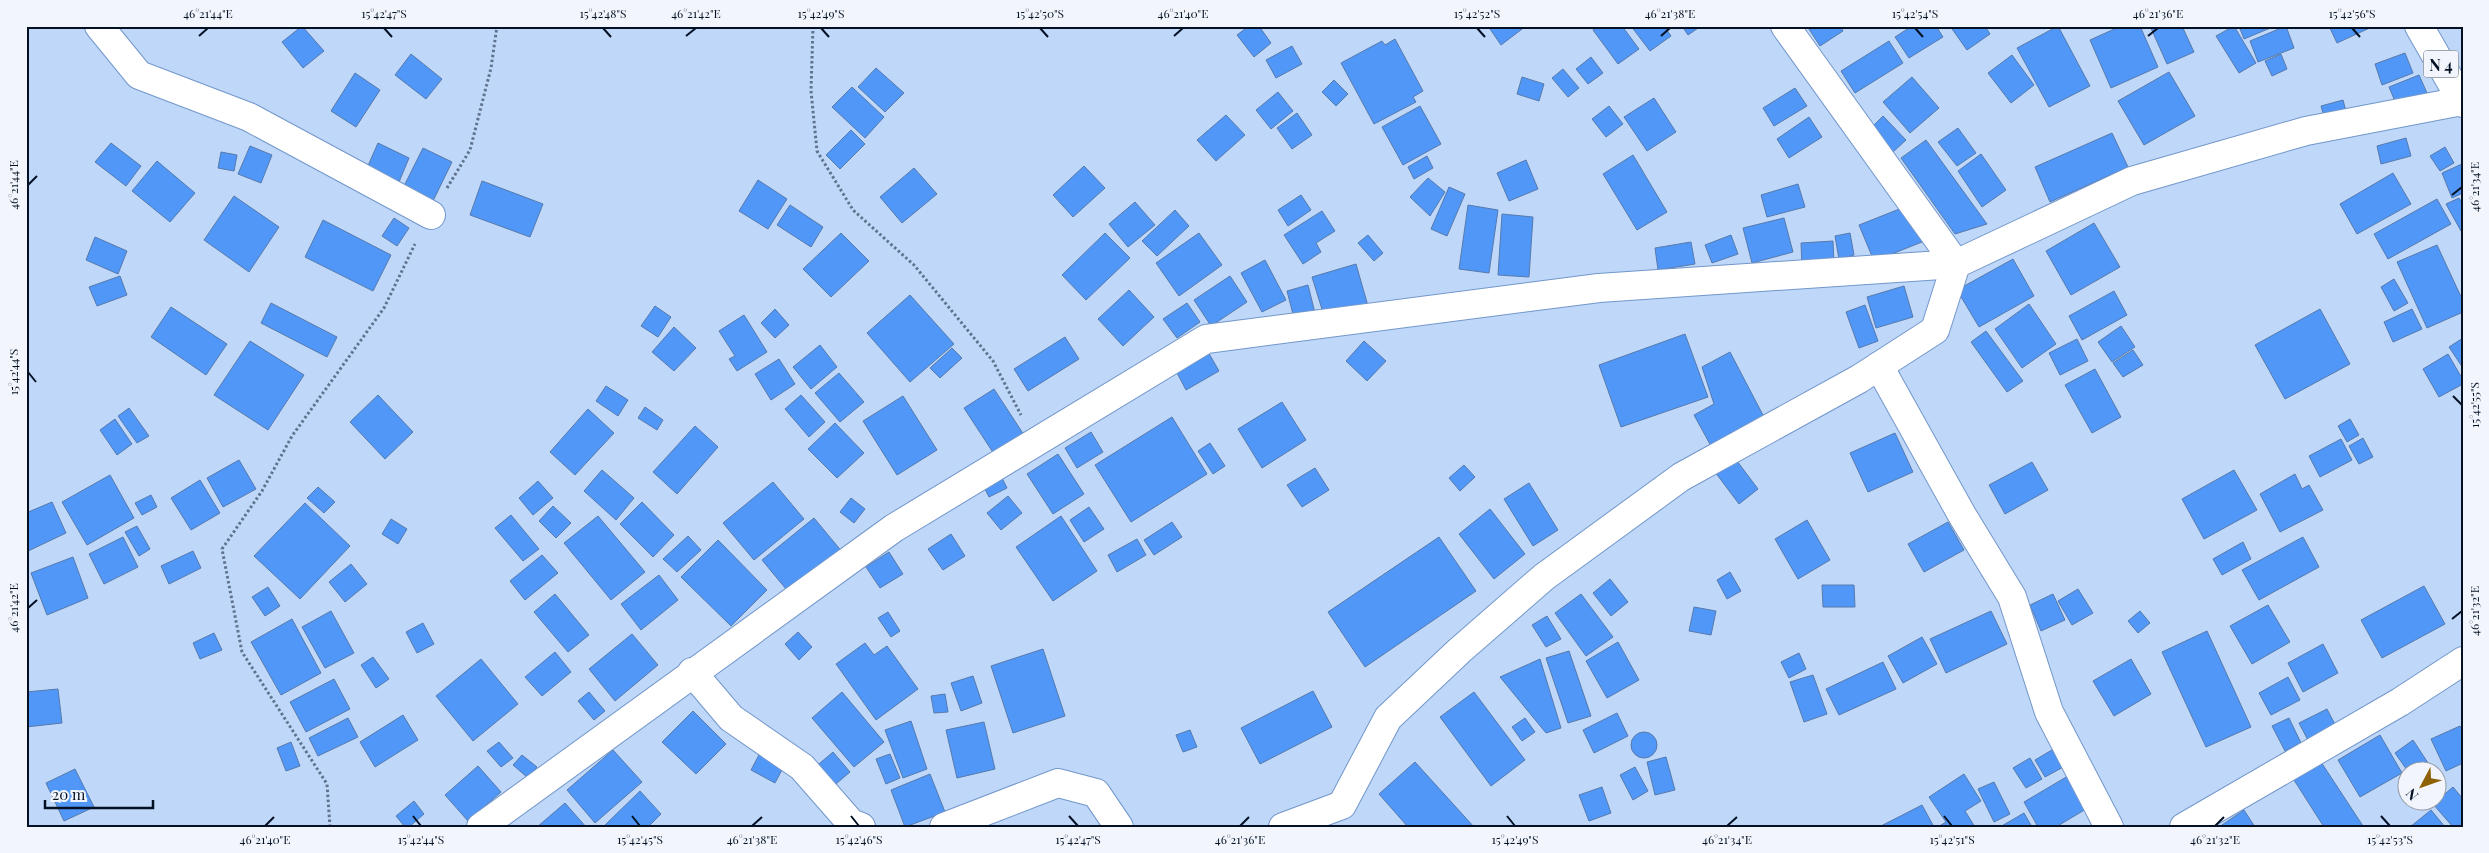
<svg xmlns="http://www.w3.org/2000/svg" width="2489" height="853" viewBox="0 0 2489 853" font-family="'Playfair Display',serif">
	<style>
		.building { fill: #5097f8; stroke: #567aac }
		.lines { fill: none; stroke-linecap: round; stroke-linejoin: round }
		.minor-casing { stroke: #7297cb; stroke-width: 30 }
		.primary-casing { stroke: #7297cb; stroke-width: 30 }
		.path { stroke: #60738d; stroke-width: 3; stroke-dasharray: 2.5 2.5; stroke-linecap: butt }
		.minor { stroke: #fff; stroke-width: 28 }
		.primary { stroke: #fff; stroke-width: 28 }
		.ticks { fill: none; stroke: #041124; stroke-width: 2 }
		.labels { text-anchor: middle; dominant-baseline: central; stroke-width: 4; stroke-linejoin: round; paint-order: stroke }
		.shield { fill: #f2f6fc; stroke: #4b5665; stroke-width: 1 }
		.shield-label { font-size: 16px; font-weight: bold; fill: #041124 }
		.neatline { fill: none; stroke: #041124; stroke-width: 2 }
		.ticks-label { font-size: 12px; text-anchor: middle; fill: #041124 }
	</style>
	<rect width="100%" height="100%" fill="#bfd7f8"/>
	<g class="building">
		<polygon points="302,26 324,51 303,68 282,42"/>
		<polygon points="1249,26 1259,26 1271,43 1254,57 1237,35"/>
		<polygon points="1488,26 1526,26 1501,45"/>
		<polygon points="1598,26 1622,26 1639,49 1618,64 1593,30"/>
		<polygon points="1631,26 1664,26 1671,36 1650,51"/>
		<polygon points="1682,26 1701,26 1688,35"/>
		<polygon points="1807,26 1840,26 1843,31 1820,46"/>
		<polygon points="1912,26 1936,26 1943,37 1909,58 1895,37"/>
		<polygon points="1950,26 1985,26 1990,34 1967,50"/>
		<polygon points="2058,26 2090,86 2049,107 2017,48"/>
		<polygon points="2121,26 2140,26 2158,67 2111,88 2090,40"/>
		<polygon points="2150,26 2182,26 2194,52 2167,64"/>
		<polygon points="2234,26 2256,63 2239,73 2216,36"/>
		<polygon points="2239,26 2275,26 2244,39"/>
		<polygon points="2286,26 2294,48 2258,62 2250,41"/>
		<polygon points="2329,26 2374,26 2337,43"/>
		<polygon points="1395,39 1423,91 1413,97 1416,102 1374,124 1341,63 1382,41 1385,45"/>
		<polygon points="1889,41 1903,63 1855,93 1841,71"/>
		<polygon points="1292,46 1302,64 1276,78 1266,60"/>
		<polygon points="2405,53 2413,73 2382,85 2375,64"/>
		<polygon points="411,54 442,79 426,99 395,75"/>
		<polygon points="2281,54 2287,69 2272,76 2265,61"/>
		<polygon points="2012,55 2034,85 2011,103 1988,73"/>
		<polygon points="1591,57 1603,73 1588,84 1576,69"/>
		<polygon points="876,68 904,93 885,112 858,87"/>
		<polygon points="1563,69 1579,88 1568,97 1552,78"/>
		<polygon points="2169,72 2195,116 2144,145 2118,101"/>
		<polygon points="355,73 380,90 356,127 331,111"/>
		<polygon points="2419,75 2427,93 2397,106 2389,87"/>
		<polygon points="1522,77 1544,84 1539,101 1517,94"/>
		<polygon points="1912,77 1939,108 1910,133 1883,102"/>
		<polygon points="1334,80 1348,94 1336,106 1322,92"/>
		<polygon points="852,87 884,117 865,138 832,107"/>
		<polygon points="1795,88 1807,106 1774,126 1763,108"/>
		<polygon points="1278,92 1293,111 1271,129 1256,110"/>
		<polygon points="1654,98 1676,132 1647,151 1624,117"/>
		<polygon points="2343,100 2347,115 2325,120 2321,106"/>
		<polygon points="1420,106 1441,144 1403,165 1382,127"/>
		<polygon points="1609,106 1623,124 1606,137 1592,119"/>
		<polygon points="1297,113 1312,135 1292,149 1277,128"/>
		<polygon points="1226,115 1245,135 1216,161 1197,140"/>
		<polygon points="1883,116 1906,140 1893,152 1870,129"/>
		<polygon points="1809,117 1822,137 1789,158 1777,139"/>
		<polygon points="1958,128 1976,153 1957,166 1938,142"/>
		<polygon points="851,130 865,144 840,169 826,155"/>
		<polygon points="2112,133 2128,167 2050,202 2035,167"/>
		<polygon points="2406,138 2411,156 2381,164 2377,146"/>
		<polygon points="1926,140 1987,224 1955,234 1901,158"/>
		<polygon points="111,143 141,166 126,186 95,162"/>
		<polygon points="378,143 409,158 399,182 367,168"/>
		<polygon points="250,146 272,155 261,183 238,174"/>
		<polygon points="2445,147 2454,163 2440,171 2430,156"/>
		<polygon points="423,148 452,162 432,203 403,188"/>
		<polygon points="221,152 237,155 234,171 218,168"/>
		<polygon points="1981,154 2006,190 1982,207 1958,171"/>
		<polygon points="1633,155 1667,212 1637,230 1603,174"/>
		<polygon points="1427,156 1433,168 1414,179 1408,167"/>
		<polygon points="1526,160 1538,189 1509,201 1497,173"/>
		<polygon points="157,161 195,193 170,222 132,191"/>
		<polygon points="2462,164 2463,193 2452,198 2442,173"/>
		<polygon points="1084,166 1105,188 1073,217 1053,195"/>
		<polygon points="914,168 937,194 902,223 880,197"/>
		<polygon points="2393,173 2411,204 2357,234 2340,204"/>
		<polygon points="1428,178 1445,192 1430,216 1410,197"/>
		<polygon points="758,180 787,199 768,229 739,211"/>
		<polygon points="482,181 543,204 530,237 470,215"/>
		<polygon points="1798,184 1805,207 1767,217 1761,195"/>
		<polygon points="1449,187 1465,194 1447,236 1431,229"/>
		<polygon points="1301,195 1311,210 1288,226 1278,210"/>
		<polygon points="234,196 279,227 249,272 204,240"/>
		<polygon points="2459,198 2463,204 2463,230 2461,231 2446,204"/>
		<polygon points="2437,199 2451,224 2388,259 2374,234"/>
		<polygon points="1135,202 1155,225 1128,247 1109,224"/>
		<polygon points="790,205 823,227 811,247 777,225"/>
		<polygon points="1468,205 1498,210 1489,273 1459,269"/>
		<polygon points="1907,206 1922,242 1874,261 1859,225"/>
		<polygon points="1175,210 1189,226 1157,256 1142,241"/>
		<polygon points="1322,211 1335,231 1316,243 1321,252 1303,264 1284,235"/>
		<polygon points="1502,214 1533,217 1529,277 1498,275"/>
		<polygon points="394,218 409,228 397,246 382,236"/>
		<polygon points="1784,218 1793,252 1752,263 1743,228"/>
		<polygon points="323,220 391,255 373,291 305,257"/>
		<polygon points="2094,223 2120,267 2071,295 2046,251"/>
		<polygon points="841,233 869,261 831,297 803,269"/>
		<polygon points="1105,233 1130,258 1086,300 1062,275"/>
		<polygon points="1199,233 1222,265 1179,296 1156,263"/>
		<polygon points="1850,233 1854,255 1839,259 1835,236"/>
		<polygon points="1368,235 1383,253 1374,261 1358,243"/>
		<polygon points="1731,235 1738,254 1712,263 1705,245"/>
		<polygon points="95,237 127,251 118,274 86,260"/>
		<polygon points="1833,241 1834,266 1802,268 1801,243"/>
		<polygon points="1691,242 1695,264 1658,270 1655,248"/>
		<polygon points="2437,245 2463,301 2463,312 2427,328 2397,262"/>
		<polygon points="2013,259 2034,296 1979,327 1957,290"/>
		<polygon points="1265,260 1286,300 1262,312 1241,273"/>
		<polygon points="1356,264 1368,306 1325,319 1312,277"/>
		<polygon points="120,276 127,295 97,306 89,287"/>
		<polygon points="1230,276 1247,302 1211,326 1194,300"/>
		<polygon points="2394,279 2408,303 2394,311 2381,287"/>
		<polygon points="1308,285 1316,317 1295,322 1287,291"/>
		<polygon points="1904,286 1913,317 1876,328 1867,297"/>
		<polygon points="1129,290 1154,317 1123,346 1098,319"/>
		<polygon points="2114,291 2127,315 2082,340 2069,316"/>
		<polygon points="910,295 954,344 910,382 867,333"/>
		<polygon points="271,303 337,337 327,357 261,323"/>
		<polygon points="1187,303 1200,322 1177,338 1163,319"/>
		<polygon points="2029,304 2056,344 2022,368 1995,329"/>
		<polygon points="1865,305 1878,341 1859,348 1846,312"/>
		<polygon points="655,306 671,317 658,337 641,326"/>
		<polygon points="171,307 227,344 206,375 151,337"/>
		<polygon points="775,309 789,325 775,338 761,323"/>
		<polygon points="2320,309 2350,364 2285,399 2255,345"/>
		<polygon points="2412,309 2422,329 2393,342 2384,322"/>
		<polygon points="744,315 767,352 737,371 729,359 735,356 719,331"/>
		<polygon points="2121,326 2135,347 2112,362 2098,342"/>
		<polygon points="674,327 696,348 674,371 652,352"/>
		<polygon points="1986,331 2023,381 2007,392 1971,342"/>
		<polygon points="1685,334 1708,397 1621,427 1599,365"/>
		<polygon points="1065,337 1079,359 1028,391 1014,369"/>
		<polygon points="2463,338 2463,368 2449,347"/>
		<polygon points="2077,339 2088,361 2060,375 2049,353"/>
		<polygon points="250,341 304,375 268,430 214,395"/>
		<polygon points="1364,341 1386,361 1367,381 1346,361"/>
		<polygon points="820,345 837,367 811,389 793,367"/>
		<polygon points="952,348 962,358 940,378 930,368"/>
		<polygon points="1207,350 1219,371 1186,390 1175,369"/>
		<polygon points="2133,350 2143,365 2123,377 2113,363"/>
		<polygon points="1730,352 1764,417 1711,446 1694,415 1714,404 1702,367"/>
		<polygon points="2448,354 2463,380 2463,384 2439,397 2423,369"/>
		<polygon points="779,359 795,384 771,400 755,374"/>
		<polygon points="2095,369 2121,417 2092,433 2065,385"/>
		<polygon points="839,373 864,402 840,422 815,393"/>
		<polygon points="606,386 628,400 618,416 596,401"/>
		<polygon points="994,389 1026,438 996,457 964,408"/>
		<polygon points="378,395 413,432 385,459 350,422"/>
		<polygon points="801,395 825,422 809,437 785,409"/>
		<polygon points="903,396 937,450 897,475 863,421"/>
		<polygon points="1282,402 1306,440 1262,468 1238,429"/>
		<polygon points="645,407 663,420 657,430 638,418"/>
		<polygon points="129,408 149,436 137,443 118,416"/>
		<polygon points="588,409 614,433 575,475 550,452"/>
		<polygon points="1172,417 1207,474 1131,522 1095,465"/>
		<polygon points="115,419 132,444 117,455 100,430"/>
		<polygon points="2350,419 2359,435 2347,442 2338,426"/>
		<polygon points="835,423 864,453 837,478 808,449"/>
		<polygon points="695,426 718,447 677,494 653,472"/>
		<polygon points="1091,432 1103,452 1077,468 1065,448"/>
		<polygon points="1895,433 1913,472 1868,492 1850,453"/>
		<polygon points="2363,438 2373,457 2359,464 2349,446"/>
		<polygon points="2341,439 2352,460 2320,477 2309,456"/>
		<polygon points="1210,443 1225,466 1213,474 1198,451"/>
		<polygon points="1058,454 1084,494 1053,514 1027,474"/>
		<polygon points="1734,457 1758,489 1739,504 1715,472"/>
		<polygon points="239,460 256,489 223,507 207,478"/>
		<polygon points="2032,462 2048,490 2005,514 1989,485"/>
		<polygon points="1464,465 1475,477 1460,491 1449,478"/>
		<polygon points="1315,468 1329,490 1302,507 1287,485"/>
		<polygon points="602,470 634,498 616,520 584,491"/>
		<polygon points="2234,470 2257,510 2204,539 2182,499"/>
		<polygon points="999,472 1007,488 989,497 981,481"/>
		<polygon points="2295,474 2302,489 2309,485 2323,510 2280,532 2260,494"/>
		<polygon points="110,475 134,518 87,545 62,502"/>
		<polygon points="200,480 220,513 191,530 171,498"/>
		<polygon points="538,481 553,498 533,515 519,498"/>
		<polygon points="773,482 804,519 754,560 723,523"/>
		<polygon points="1529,483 1558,530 1533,546 1504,499"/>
		<polygon points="318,487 335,502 324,513 307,498"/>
		<polygon points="151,495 157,507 142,515 135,503"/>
		<polygon points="1008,496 1022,513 1001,530 987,513"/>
		<polygon points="851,498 865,509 854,523 840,512"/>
		<polygon points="52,502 66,533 26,552 26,513"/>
		<polygon points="642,502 674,535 653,557 620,524"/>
		<polygon points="305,503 350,546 300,599 254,556"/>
		<polygon points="553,506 571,523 556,538 539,521"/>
		<polygon points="1089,507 1104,529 1084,542 1070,520"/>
		<polygon points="1490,509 1525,554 1494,579 1459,534"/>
		<polygon points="511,515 539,549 523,561 495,528"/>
		<polygon points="598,516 645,572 611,600 564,543"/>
		<polygon points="1061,516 1097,571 1053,601 1016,547"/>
		<polygon points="814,518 843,553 791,595 762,560"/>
		<polygon points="391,519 407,529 398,544 382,534"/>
		<polygon points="1807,520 1830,560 1798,579 1775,539"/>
		<polygon points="1172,522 1182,537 1154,555 1144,540"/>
		<polygon points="1948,522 1964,550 1924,572 1908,544"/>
		<polygon points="137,526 150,549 139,556 125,532"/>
		<polygon points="951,534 965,556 943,570 928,549"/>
		<polygon points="688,536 701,550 677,572 663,559"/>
		<polygon points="123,537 138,567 104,584 89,554"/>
		<polygon points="1439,537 1476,591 1365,667 1328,612"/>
		<polygon points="2303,537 2319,567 2259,600 2242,570"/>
		<polygon points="1137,539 1146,555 1117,572 1108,555"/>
		<polygon points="718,540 767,590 731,626 681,577"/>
		<polygon points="2243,542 2251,559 2222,575 2213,559"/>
		<polygon points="193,551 201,568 169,584 161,566"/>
		<polygon points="889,552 903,574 880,588 866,567"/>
		<polygon points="542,555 558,573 525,600 510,581"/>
		<polygon points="73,557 88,598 47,615 31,573"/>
		<polygon points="351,564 367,584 345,602 329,582"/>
		<polygon points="1730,572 1741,591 1727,599 1717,580"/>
		<polygon points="659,575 678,600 641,630 621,604"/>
		<polygon points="1610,579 1628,602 1611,616 1593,593"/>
		<polygon points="1822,585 1854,585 1855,607 1823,607"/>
		<polygon points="2424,586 2445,624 2382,658 2361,620"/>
		<polygon points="268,587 280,606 265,616 252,597"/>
		<polygon points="2078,589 2093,613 2072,625 2058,601"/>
		<polygon points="555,594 589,635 568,652 534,612"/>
		<polygon points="1581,594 1613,637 1586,656 1555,613"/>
		<polygon points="2053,594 2065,620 2041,631 2030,605"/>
		<polygon points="2268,605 2290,642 2252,664 2230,626"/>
		<polygon points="1694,607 1716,611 1711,635 1689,631"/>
		<polygon points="331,611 354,653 325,668 302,627"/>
		<polygon points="1991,611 2007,644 1946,673 1930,639"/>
		<polygon points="2140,611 2150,623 2138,633 2128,621"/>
		<polygon points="888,612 900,631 891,637 878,618"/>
		<polygon points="1547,616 1561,639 1546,647 1532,625"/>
		<polygon points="292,619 321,673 281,695 251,642"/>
		<polygon points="423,623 434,644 417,653 406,632"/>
		<polygon points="2207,631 2251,727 2206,747 2162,652"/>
		<polygon points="798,632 812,647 799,660 785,644"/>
		<polygon points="214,633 222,650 200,659 193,643"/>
		<polygon points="632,634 658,665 615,701 589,669"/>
		<polygon points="1922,637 1937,664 1903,683 1888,656"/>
		<polygon points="1618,642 1639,680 1607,698 1586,661"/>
		<polygon points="865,643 874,655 887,646 918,689 876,720 836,664"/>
		<polygon points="2323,644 2338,673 2303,692 2288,663"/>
		<polygon points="1043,649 1065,716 1013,733 991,666"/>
		<polygon points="1569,651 1591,716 1568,723 1546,658"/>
		<polygon points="555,652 571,672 542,696 525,677"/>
		<polygon points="1799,653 1806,669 1789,678 1781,662"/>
		<polygon points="373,657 389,679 376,688 361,665"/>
		<polygon points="481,659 518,704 473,741 436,696"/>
		<polygon points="1540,659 1561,728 1546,733 1500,677"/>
		<polygon points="2131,659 2151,694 2114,716 2093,681"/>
		<polygon points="1883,662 1896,689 1839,715 1826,689"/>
		<polygon points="1813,675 1827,714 1804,722 1790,682"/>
		<polygon points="973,676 982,703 961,711 951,683"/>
		<polygon points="2288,677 2300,700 2271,715 2259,693"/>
		<polygon points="334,679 350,709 306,732 290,702"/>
		<polygon points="58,689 62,723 26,727 26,692"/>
		<polygon points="1313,691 1332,727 1260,764 1241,728"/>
		<polygon points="589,692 605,711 594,720 578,701"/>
		<polygon points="842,692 884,742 854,767 812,718"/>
		<polygon points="1474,692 1525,760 1491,786 1440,717"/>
		<polygon points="945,694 948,712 934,713 931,696"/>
		<polygon points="2327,709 2339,732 2311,746 2299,723"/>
		<polygon points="693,711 726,744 696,774 662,742"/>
		<polygon points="1617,713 1628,736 1594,753 1583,730"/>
		<polygon points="403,715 418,740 375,767 360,742"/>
		<polygon points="348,718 358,737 318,756 309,738"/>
		<polygon points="1525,718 1535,732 1522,741 1512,727"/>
		<polygon points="2289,718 2301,743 2285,751 2272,726"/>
		<polygon points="911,721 927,769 903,778 885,730"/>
		<polygon points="984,722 995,769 957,778 946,730"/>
		<polygon points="2460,726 2463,733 2463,763 2446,771 2431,739"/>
		<polygon points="1190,730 1197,747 1183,752 1176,735"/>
		<circle cx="1644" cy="745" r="13"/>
		<polygon points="2380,735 2402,773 2360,797 2338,760"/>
		<polygon points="2413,740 2430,766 2424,770 2407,770 2395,753"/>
		<polygon points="291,742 300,766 286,771 277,748"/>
		<polygon points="499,742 513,758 501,767 487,751"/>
		<polygon points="2057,747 2067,765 2045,777 2035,760"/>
		<polygon points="613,750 642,782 595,823 567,790"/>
		<polygon points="833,752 850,772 830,789 813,769"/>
		<polygon points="760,753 784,766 775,783 751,770"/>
		<polygon points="890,754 900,778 886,784 876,759"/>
		<polygon points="522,755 537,767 528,778 513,765"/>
		<polygon points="1666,757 1675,790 1655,795 1647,762"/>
		<polygon points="2030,758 2042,779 2026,788 2013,768"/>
		<polygon points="1415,762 1474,827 1408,827 1379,794"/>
		<polygon points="2321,762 2363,826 2363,827 2324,827 2294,780"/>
		<polygon points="478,766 501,792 468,821 445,795"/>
		<polygon points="1635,767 1648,791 1633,800 1620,775"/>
		<polygon points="75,769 94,807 64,821 46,783"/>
		<polygon points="2073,773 2091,806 2056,827 2038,827 2024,802"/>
		<polygon points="930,774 945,812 905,827 891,790"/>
		<polygon points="1964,774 1981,801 1965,811 1975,827 1938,827 1946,822 1929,797"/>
		<polygon points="1994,782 2010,814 1994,822 1978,789"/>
		<polygon points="1602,787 1611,813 1589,821 1579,795"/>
		<polygon points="2453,787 2463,799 2463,827 2453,827 2433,804"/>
		<polygon points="640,791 661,814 648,827 603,827"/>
		<polygon points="414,801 424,814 409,827 405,827 396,816"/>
		<polygon points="565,803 586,827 537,827"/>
		<polygon points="1922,805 1934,827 1879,827"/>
		<polygon points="2244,810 2255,827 2219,827"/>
		<polygon points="2431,810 2445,827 2410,827"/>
		<polygon points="2024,813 2032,827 2000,827"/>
	</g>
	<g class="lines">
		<defs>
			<g id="minor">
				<polyline points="99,26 139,75 249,117 431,215"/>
				<polyline points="1879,366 1962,515 2012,597 2049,712 2109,827"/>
				<polyline points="692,672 731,718 802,767 851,823 861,827"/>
				<polyline points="481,827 894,528 1206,339 1599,288 1956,264 2132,181 2306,131 2462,101"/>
				<polyline points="944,827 1058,783 1096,793 1119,827"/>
				<polyline points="1283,827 1342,805 1388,718 1459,651 1544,577 1681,477 1859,379 1935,330 1956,264 1785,26"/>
				<polyline points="2184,827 2400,702 2463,661"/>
			</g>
			<polyline id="primary" points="2419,26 2463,103"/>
		</defs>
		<use href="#minor" class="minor-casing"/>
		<use href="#primary" class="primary-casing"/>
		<g class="path">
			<polyline points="813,26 811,91 817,151 853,210 914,265 993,361 1021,415"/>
			<polyline points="447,188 470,150 491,68 497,26"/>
			<polyline points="330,827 327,784 242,652 222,549 262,491 292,436 384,308 415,244"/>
		</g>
		<use href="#minor" class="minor"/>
		<use href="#primary" class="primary"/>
	</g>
	<path class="ticks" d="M384,28L392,37M603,28L611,37M821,28L829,37M1040,28L1048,37M1477,28L1485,37M1915,28L1923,37M2352,28L2360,37M199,36L208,28M686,36L696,28M1174,36L1183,28M1661,36L1670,28M2148,36L2158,28M28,185L37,176M2452,195L2462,187M28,372L36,382M2453,396L2462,405M28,608L37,600M2452,619L2462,611M413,816L421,826M632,816L640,826M851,816L859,826M1069,816L1078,826M1507,816L1515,826M1944,816L1952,826M2381,816L2390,826M265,826L274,817M752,826L762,817M1240,826L1249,817M1727,826L1737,817M2215,826L2224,817"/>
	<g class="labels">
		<rect class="shield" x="2423.5" y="50.5" width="35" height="27" rx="4"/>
		<g class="shield-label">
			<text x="2441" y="64">N 4</text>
		</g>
	</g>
	<rect width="2489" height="853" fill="none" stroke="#f2f6fc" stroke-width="55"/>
	<g transform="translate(2422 786) rotate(229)"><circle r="24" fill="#f2f6fc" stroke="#939aa6"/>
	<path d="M0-4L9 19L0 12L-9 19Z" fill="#8d6106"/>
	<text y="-8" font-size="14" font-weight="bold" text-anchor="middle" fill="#041124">N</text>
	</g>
	<path d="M45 800v8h108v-8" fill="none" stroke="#041124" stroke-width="2.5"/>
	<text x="52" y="800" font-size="15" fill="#041124" stroke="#f2f6fc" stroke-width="4" paint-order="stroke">20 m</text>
	<rect x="28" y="28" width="2434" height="798" class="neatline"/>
	<g class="ticks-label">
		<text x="208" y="18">46°21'44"E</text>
		<text x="384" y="18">15°42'47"S</text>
		<text x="603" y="18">15°42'48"S</text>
		<text x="696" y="18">46°21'42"E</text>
		<text x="821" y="18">15°42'49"S</text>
		<text x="1040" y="18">15°42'50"S</text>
		<text x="1183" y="18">46°21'40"E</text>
		<text x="1477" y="18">15°42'52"S</text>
		<text x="1670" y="18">46°21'38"E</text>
		<text x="1915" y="18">15°42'54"S</text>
		<text x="2158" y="18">46°21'36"E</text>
		<text x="2352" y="18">15°42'56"S</text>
		<text transform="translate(14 185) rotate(-90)" y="4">46°21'44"E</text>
		<text transform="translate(2475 187) rotate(-90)" y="4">46°21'34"E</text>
		<text transform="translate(14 372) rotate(-90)" y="4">15°42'44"S</text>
		<text transform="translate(2475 405) rotate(-90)" y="4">15°42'55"S</text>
		<text transform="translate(14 608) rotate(-90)" y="4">46°21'42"E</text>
		<text transform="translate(2475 611) rotate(-90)" y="4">46°21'32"E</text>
		<text x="265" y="844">46°21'40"E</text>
		<text x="421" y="844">15°42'44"S</text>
		<text x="640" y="844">15°42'45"S</text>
		<text x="752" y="844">46°21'38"E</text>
		<text x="859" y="844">15°42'46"S</text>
		<text x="1078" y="844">15°42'47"S</text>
		<text x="1240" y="844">46°21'36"E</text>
		<text x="1515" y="844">15°42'49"S</text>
		<text x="1727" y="844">46°21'34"E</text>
		<text x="1952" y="844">15°42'51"S</text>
		<text x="2215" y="844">46°21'32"E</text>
		<text x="2390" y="844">15°42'53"S</text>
	</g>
</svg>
